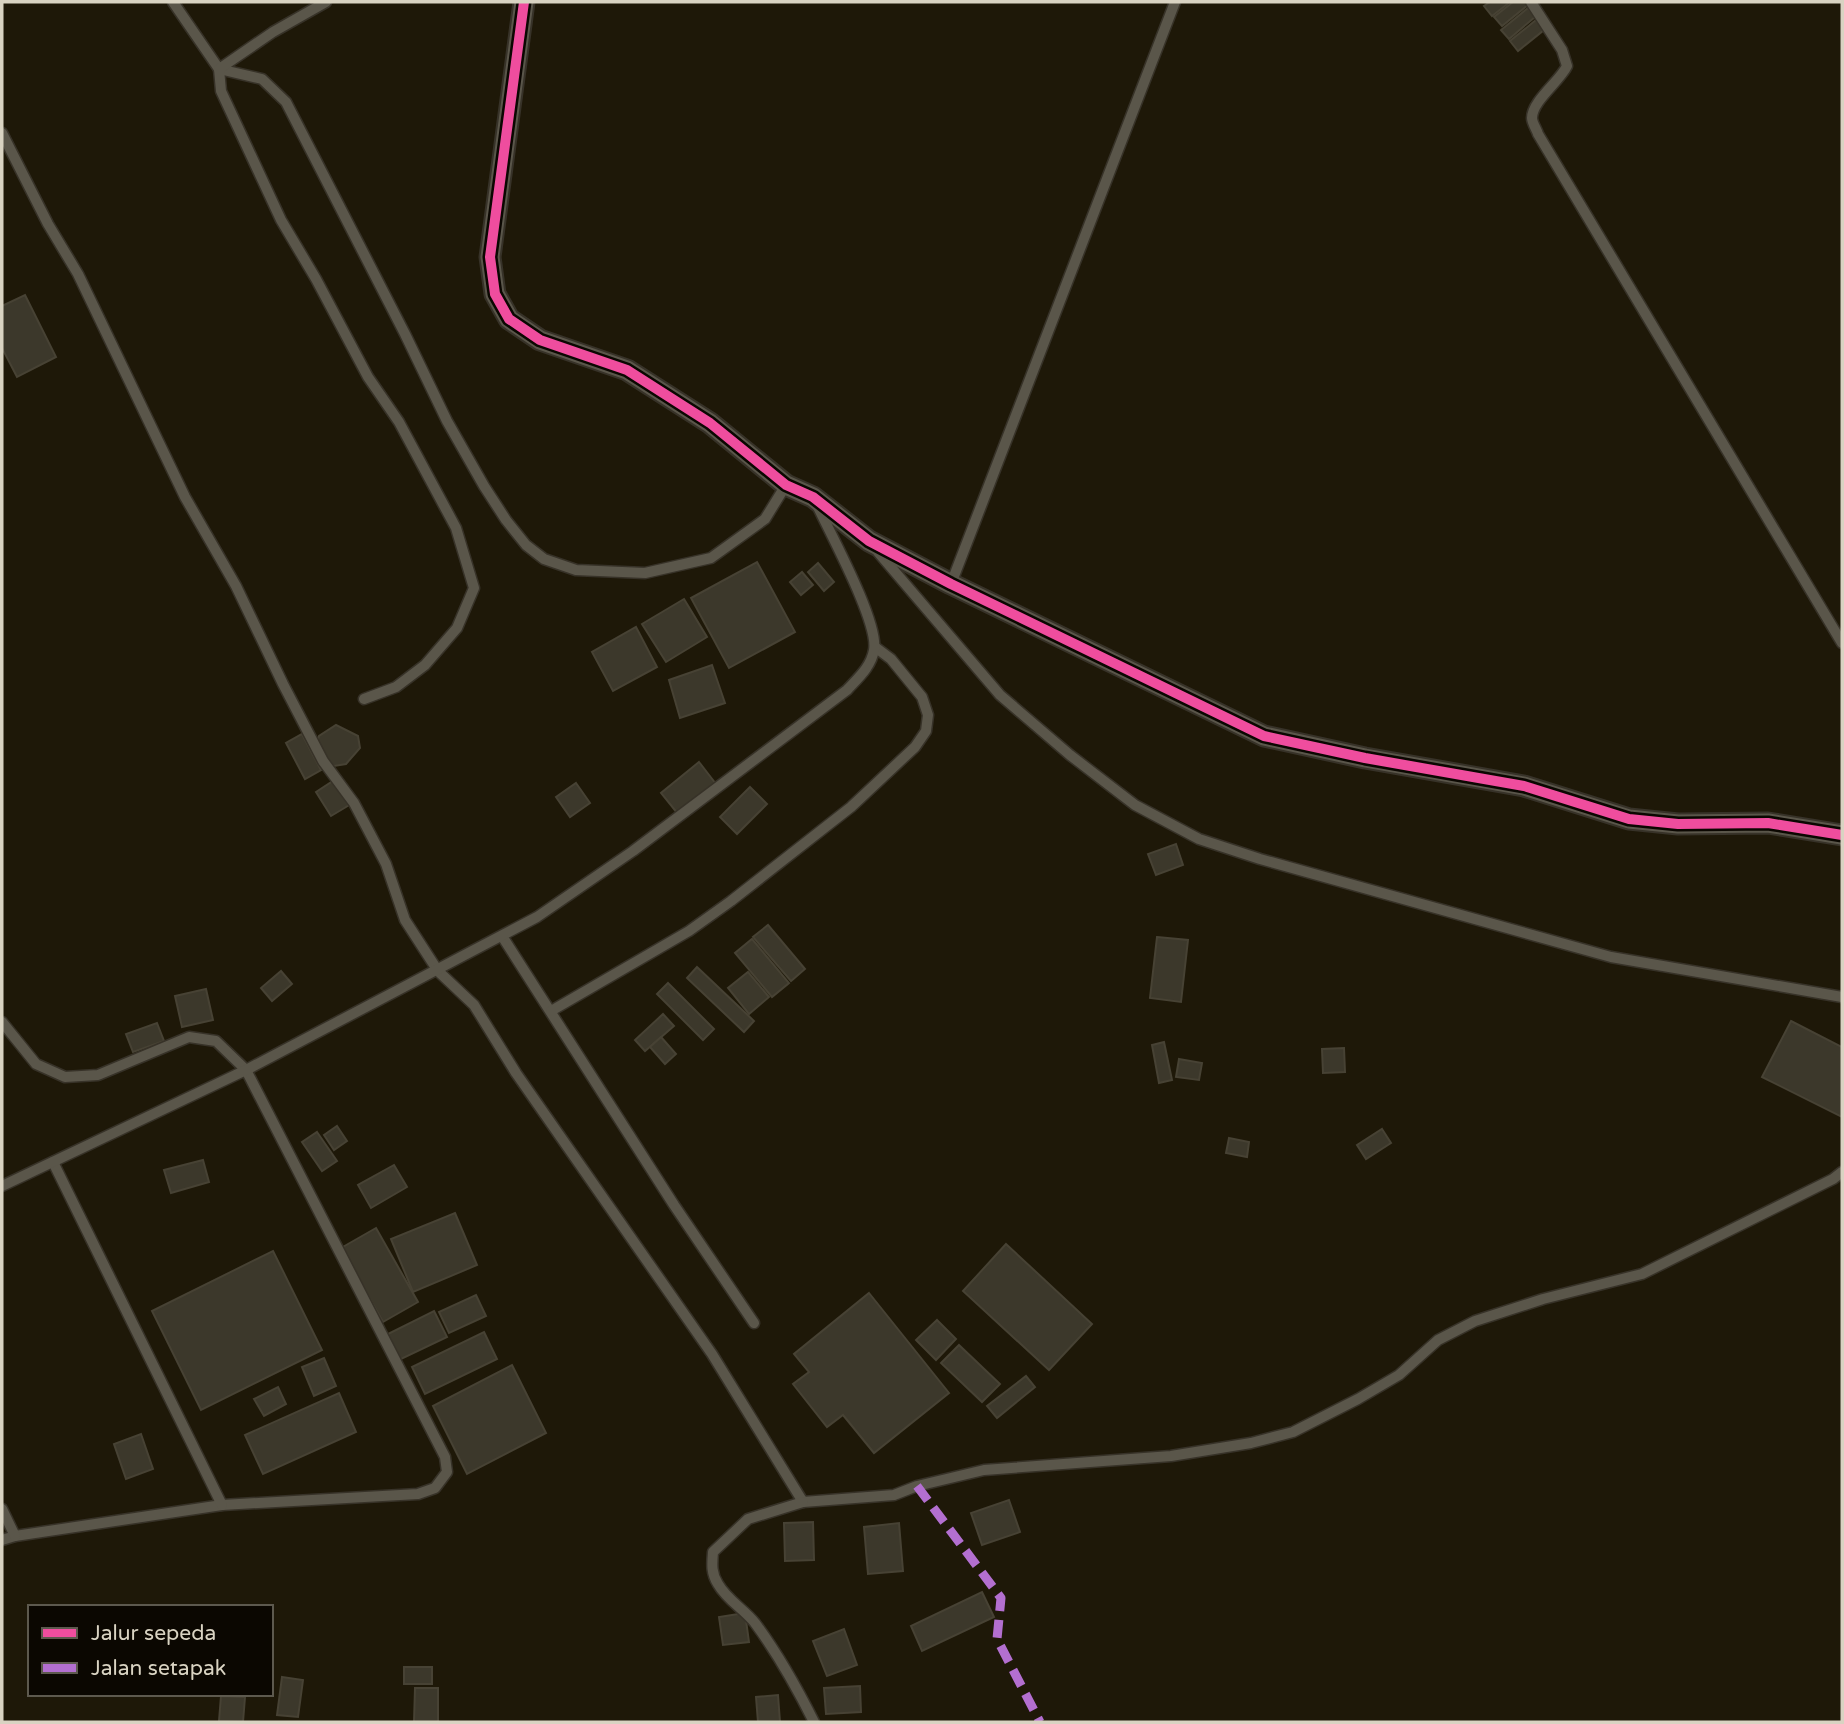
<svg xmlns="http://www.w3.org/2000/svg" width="1844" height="1724" viewBox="0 0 1844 1724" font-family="'Varela Round',sans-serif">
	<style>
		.building { fill: #3c382b; stroke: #474234; stroke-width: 2 }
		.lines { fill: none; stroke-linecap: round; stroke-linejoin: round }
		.service-casing { stroke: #373228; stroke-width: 13 }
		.minor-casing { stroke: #373228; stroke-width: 23 }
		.service { stroke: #5a564a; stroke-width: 10 }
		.minor { stroke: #5a564a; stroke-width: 19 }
		.quiet { stroke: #b36fd0; stroke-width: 9; stroke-dasharray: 18 9; stroke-linecap: butt }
		.cycleway-casing { stroke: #0b0701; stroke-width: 15 }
		.cycleway { stroke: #ef4d9e; stroke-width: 10 }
	</style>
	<rect width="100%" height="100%" fill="#1e1808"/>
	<g class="building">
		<polygon points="1490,2 1510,2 1492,16 1484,6"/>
		<polygon points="1513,2 1525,2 1528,5 1502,26 1494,17"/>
		<polygon points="1528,8 1535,17 1509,39 1501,30"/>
		<polygon points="1536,20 1544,30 1518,51 1510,41"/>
		<polygon points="25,295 56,357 17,377 2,348 2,306"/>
		<polygon points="757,562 795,632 729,668 691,598"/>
		<polygon points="818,563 834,582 824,591 808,572"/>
		<polygon points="802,572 813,585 801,595 790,582"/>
		<polygon points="684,599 707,637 666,662 642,624"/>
		<polygon points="636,627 657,667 613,691 592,652"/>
		<polygon points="712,665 725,703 680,718 669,680"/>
		<polygon points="336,725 358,736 360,748 346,764 334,766 323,759 316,746 319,736"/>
		<polygon points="302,734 321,770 305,779 286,743"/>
		<polygon points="699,762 716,784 678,814 661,793"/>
		<polygon points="336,779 351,804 331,816 316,792"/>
		<polygon points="576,783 590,803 570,817 556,797"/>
		<polygon points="750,787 767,804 737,834 720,817"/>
		<polygon points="1176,844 1183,865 1156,875 1148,854"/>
		<polygon points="768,925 805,969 791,981 753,937"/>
		<polygon points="1157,937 1188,940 1181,1002 1150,998"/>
		<polygon points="752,939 789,983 772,997 735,953"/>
		<polygon points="697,967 754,1021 744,1032 687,978"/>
		<polygon points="281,971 292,984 272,1001 261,988"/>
		<polygon points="748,972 769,997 749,1014 728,988"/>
		<polygon points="668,983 714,1029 703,1040 657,994"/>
		<polygon points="206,989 213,1020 182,1027 175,996"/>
		<polygon points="663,1014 674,1026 645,1051 635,1040"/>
		<polygon points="1791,1021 1842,1047 1842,1117 1762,1077"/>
		<polygon points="157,1023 164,1041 133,1052 126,1034"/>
		<polygon points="661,1037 676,1054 665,1064 650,1047"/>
		<polygon points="1164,1042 1172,1080 1159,1083 1152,1045"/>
		<polygon points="1344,1048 1345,1072 1323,1073 1322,1049"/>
		<polygon points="1179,1059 1202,1063 1199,1080 1176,1077"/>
		<polygon points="337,1126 347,1141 334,1150 324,1135"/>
		<polygon points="1382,1129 1391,1143 1366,1159 1357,1145"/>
		<polygon points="317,1132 337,1161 322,1171 302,1142"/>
		<polygon points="1229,1138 1249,1142 1247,1157 1226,1153"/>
		<polygon points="203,1160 209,1182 171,1193 164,1170"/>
		<polygon points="394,1165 407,1187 371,1208 358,1185"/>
		<polygon points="455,1213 477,1265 413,1292 391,1239"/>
		<polygon points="376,1228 418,1302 383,1322 341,1248"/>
		<polygon points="1006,1244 1092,1324 1049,1370 963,1291"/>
		<polygon points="273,1251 322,1350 201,1410 152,1311"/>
		<polygon points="869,1293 949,1393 874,1453 843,1415 827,1427 793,1384 809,1372 794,1354"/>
		<polygon points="476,1295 486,1316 449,1333 439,1312"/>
		<polygon points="434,1311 447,1337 399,1360 386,1335"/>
		<polygon points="937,1320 956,1339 936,1360 916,1340"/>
		<polygon points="484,1332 497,1359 425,1394 412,1367"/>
		<polygon points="959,1345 1000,1384 982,1402 941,1363"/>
		<polygon points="324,1358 336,1386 314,1396 302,1367"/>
		<polygon points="512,1365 546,1433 467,1474 433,1406"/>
		<polygon points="1026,1376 1035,1387 997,1418 987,1406"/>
		<polygon points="278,1387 286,1404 264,1416 254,1399"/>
		<polygon points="339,1393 356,1432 263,1474 245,1435"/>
		<polygon points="141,1434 153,1469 126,1479 114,1444"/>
		<polygon points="1009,1500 1020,1532 982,1545 971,1513"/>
		<polygon points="813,1522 814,1560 785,1561 784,1523"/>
		<polygon points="899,1523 903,1571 868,1574 864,1527"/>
		<polygon points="982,1592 994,1617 922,1651 911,1626"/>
		<polygon points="745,1613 749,1642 723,1645 719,1617"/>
		<polygon points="844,1629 857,1665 827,1676 813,1641"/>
		<rect x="404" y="1667" width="28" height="17"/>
		<polygon points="282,1677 303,1680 298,1717 277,1715"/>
		<polygon points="860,1686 861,1712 826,1714 824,1688"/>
		<polygon points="415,1688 438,1688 438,1722 414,1722"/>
		<polygon points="778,1695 780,1722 758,1722 756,1697"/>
		<polygon points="221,1696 245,1697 243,1722 219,1721"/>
	</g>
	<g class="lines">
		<defs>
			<g id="service">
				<polyline points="173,2 219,69 262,79 286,102 405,334 447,421 484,486 506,520 526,545 544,559 576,570 645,573 711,558 765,519 786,485"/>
				<polyline points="326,2 273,32 219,69 221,91 281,220 316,279 368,377 399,422 456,528 474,588 457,628 425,665 396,687 364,699"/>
				<path d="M1531,2L1562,50L1567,66C1560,81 1532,101 1532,118C1532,123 1537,130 1538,134L1842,643"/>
				<polyline points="2,133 48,224 78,274 185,497 236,586 283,684 323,761 354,803 386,864 405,920 438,971 474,1005 516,1073 712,1354 803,1502 894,1495 917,1486 984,1470 1171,1456 1251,1443 1293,1432 1358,1399 1399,1375 1438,1340 1475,1321 1543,1299 1642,1274 1833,1179 1842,1172"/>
				<polyline points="878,552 1000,695 1070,755 1135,805 1199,839 1260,859 1611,957 1842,997"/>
				<polyline points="951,584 1175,2"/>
				<polyline points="502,936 674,1205 754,1323"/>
				<polyline points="551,1011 689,931 731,901 851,807 915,747 926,731 928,715 922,697 891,659 875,647"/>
				<polyline points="2,1022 36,1064 65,1077 98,1075 189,1037 216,1041 246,1070 445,1457 447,1472 435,1488 418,1494 222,1505 15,1536 2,1540"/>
				<polyline points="53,1162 222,1505"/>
				<path d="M2,1186L246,1070L537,917L633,851L847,690C858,678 871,667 874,650C879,623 831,535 818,507"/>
				<path d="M803,1502L748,1519L713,1552C712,1564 711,1573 718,1584C727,1600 744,1609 755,1623C778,1654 797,1688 814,1722"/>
				<polyline points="2,1509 15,1536"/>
			</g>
			<polyline id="minor" points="524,2 490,257 495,294 509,319 540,340 627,370 710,423 786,485 813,497 869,541 951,584 1264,736 1365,758 1524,786 1629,819 1678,824 1768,823 1842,835"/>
		</defs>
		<use href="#service" class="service-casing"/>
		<use href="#minor" class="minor-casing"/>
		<use href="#service" class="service"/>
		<use href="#minor" class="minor"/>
		<polyline class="quiet" points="917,1486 1001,1598 997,1639 1040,1722"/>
		<defs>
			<polyline id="cycleway" points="524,2 490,257 495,294 509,319 540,340 627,370 710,423 786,485 813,497 869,541 951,584 1264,736 1365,758 1524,786 1629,819 1678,824 1768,823 1842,835"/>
		</defs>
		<use href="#cycleway" class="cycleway-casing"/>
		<use href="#cycleway" class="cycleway"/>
	</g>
	<rect width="1844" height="1724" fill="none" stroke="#d9d3c2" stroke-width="7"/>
	<rect x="28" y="1605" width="245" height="91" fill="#0b0701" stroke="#5d594e" stroke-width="2"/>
	<rect x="42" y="1628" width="35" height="10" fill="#ef4d9e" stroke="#5d594e" stroke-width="2"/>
	<text x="91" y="1640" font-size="21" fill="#d9d3c2">Jalur sepeda</text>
	<rect x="42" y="1663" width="35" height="10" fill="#b36fd0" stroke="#5d594e" stroke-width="2"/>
	<text x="91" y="1675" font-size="21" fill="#d9d3c2">Jalan setapak</text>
</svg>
